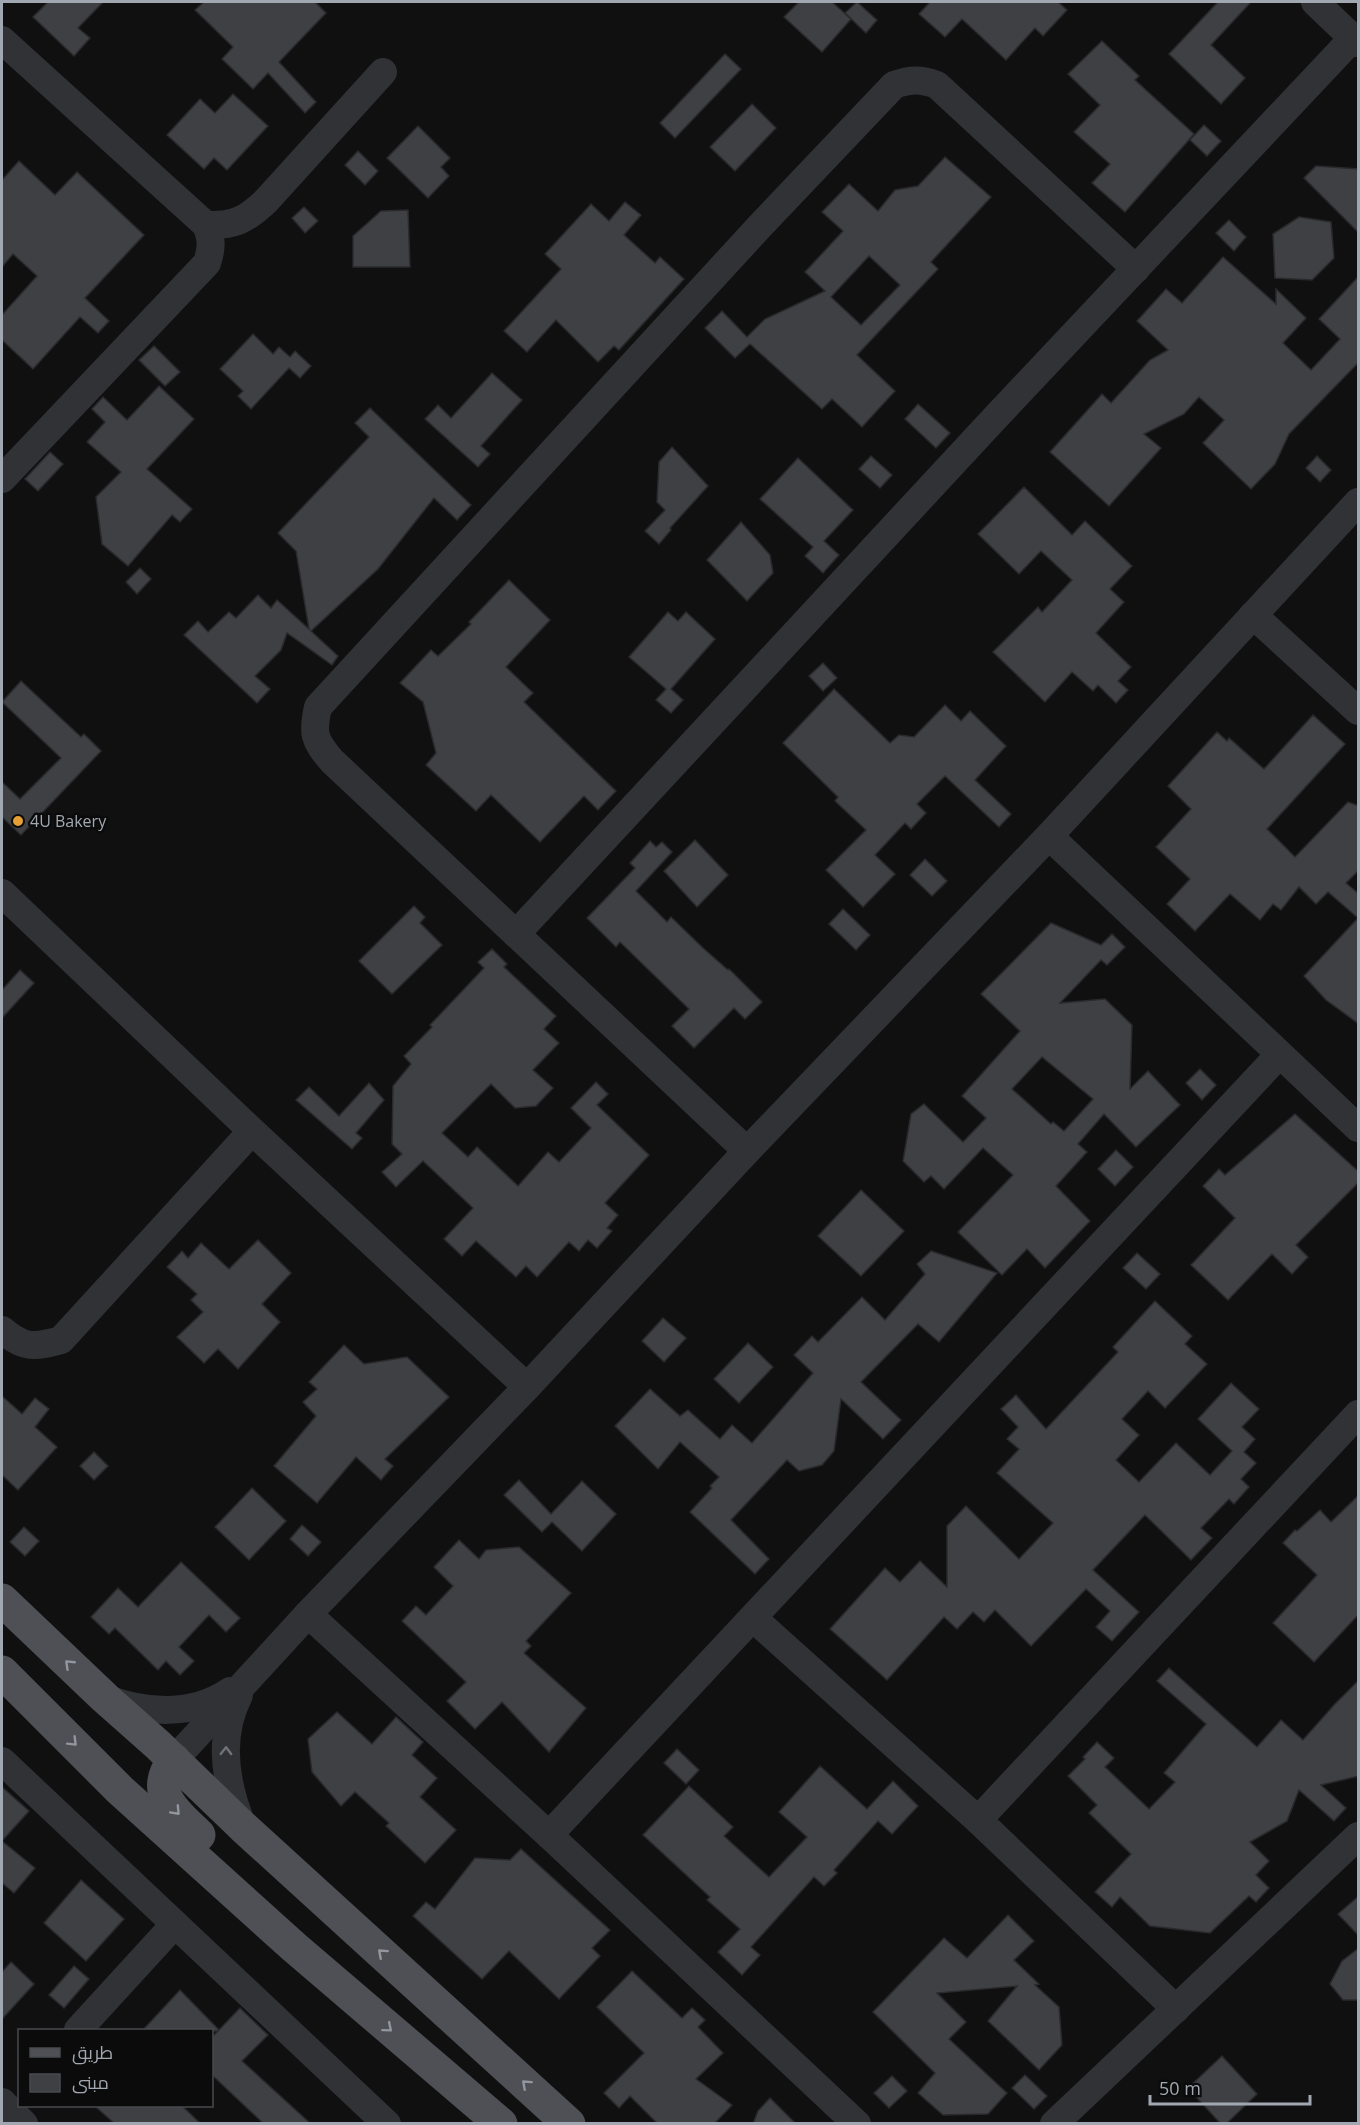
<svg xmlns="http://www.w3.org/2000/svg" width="1360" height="2125" viewBox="0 0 1360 2125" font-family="'Open Sans',Cairo,sans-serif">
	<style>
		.building { fill: #3f4044; stroke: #2a2a2d; stroke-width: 1.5; fill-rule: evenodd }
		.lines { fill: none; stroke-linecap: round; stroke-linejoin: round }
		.minor { stroke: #313236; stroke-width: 28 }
		.major { stroke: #4e5055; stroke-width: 33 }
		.oneway { stroke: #91969f }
		.oneway2 { stroke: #6f737a }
		.poi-dot { fill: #e49f35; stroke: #0b0b0c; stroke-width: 2 }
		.labels { text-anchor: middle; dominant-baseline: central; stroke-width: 5; stroke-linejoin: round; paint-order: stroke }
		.poi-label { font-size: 16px; fill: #a2a8b1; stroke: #0b0b0c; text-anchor: start }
	</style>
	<rect width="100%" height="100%" fill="#101011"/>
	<g class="building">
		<polygon points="48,2 103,2 78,28 90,38 74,56 33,17"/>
		<polygon points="204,2 315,2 326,13 279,62 316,102 305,113 268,73 253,89 222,59 233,47 195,10"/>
		<polygon points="799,2 832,2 851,19 822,52 784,17"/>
		<polygon points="857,2 877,20 866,33 845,13"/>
		<polygon points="930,2 1058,2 1067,10 1043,36 1035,28 1006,60 962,19 945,37 919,14"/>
		<polygon points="1218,2 1251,2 1211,45 1245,78 1221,104 1169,54"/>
		<polygon points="1102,41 1139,76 1135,80 1194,134 1125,212 1092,183 1110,164 1074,132 1100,105 1068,74"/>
		<polygon points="725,54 741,69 675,138 660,123"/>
		<polygon points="233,94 268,126 227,170 214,158 204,169 167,135 200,99 215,113"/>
		<polygon points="752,104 776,128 735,171 710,147"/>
		<polygon points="1204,125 1221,141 1207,156 1190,140"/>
		<polygon points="418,126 450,158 441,167 449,176 428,198 387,158"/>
		<polygon points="358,151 378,171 365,185 345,165"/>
		<path d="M945,157L991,197L931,262L938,269L857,355L895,391L862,427L832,399L822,409L750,344L735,358L705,328L722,311L747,337L765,319L825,291L805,272L843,231L822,212L849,184L878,211L895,190L918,186ZM869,256L900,285L861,325L831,297Z"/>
		<polygon points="19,161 55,195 77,172 144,235 85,298 109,321 98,333 80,317 33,369 2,340 2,315 37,276 13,254 2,267 2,180"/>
		<polygon points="1316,166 1359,169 1359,233 1304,178"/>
		<polygon points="625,202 641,215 624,235 655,263 660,257 684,279 619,350 614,346 598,362 556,320 527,352 504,331 561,269 545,254 591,204 609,221"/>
		<polygon points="304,207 318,221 305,233 292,218"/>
		<polygon points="408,210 410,267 353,267 353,236 381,211"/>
		<polygon points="1299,217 1331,222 1334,258 1312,280 1275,278 1273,234"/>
		<polygon points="1229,220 1246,237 1234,251 1216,233"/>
		<polygon points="1223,257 1276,304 1276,289 1306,318 1283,343 1311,370 1340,339 1319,319 1359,276 1359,362 1289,434 1275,464 1251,489 1203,443 1224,420 1199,397 1184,414 1144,434 1161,448 1109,506 1050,452 1102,394 1111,403 1150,360 1168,350 1137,321 1166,289 1182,303"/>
		<polygon points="253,334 273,354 279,347 290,357 295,351 311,366 300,378 289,368 251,409 238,396 243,391 220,369"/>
		<polygon points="154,346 180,372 165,386 139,360"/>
		<polygon points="492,373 522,400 481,446 490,454 478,467 425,419 438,405 451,418"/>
		<polygon points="159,386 194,419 147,469 192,509 180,522 172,515 128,566 102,544 96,497 121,472 87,442 105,422 92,409 103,397 127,420"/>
		<polygon points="918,404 950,433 936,448 905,419"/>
		<polygon points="370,408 471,505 457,520 434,498 378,569 311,631 338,656 332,665 287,633 281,650 255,676 270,689 257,703 184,635 198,621 208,632 229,612 236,618 258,595 271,608 277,600 309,629 296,551 278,533 369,437 355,423"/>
		<polygon points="672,447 708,486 670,528 671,530 659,544 645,531 665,510 657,502 659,462"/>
		<polygon points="50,452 63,464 38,491 25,479"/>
		<polygon points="871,456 892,475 880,488 859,469"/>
		<polygon points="1317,456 1331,470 1320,482 1306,468"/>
		<polygon points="798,458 853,510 824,541 839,555 823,573 805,556 813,547 760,499"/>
		<polygon points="1024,487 1072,535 1085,521 1132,566 1110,589 1124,602 1096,633 1131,667 1118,681 1128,690 1116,703 1098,685 1093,691 1072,672 1045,702 993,652 1038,607 1042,612 1072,580 1041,551 1019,574 978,534"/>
		<polygon points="741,522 770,555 773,573 747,601 707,560"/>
		<polygon points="140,568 151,579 137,594 126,582"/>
		<polygon points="509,580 550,620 506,667 533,693 524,702 616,791 598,810 584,796 540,842 491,795 476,811 426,765 436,753 423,702 400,683 431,650 438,656 471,624 469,622"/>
		<polygon points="668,612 678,621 686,612 715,639 671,689 683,700 671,713 656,700 666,689 629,657"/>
		<polygon points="823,663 837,678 823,691 809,676"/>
		<polygon points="21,681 81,737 84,734 101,751 21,835 2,817 2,782 20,799 61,758 2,702"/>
		<polygon points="834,689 890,743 899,735 914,737 945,705 961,721 970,711 1006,746 975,780 1011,814 999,827 945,776 917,804 926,813 911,829 905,823 875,855 895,874 863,907 826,870 866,830 835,801 838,797 783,743"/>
		<polygon points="1313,715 1345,744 1267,829 1295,857 1348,802 1359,806 1359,870 1346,883 1359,894 1359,1024 1326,1000 1304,976 1358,918 1328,892 1316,904 1299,887 1281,910 1273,904 1260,920 1230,894 1195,931 1167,904 1190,879 1156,847 1191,809 1168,786 1217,732 1227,741 1229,738 1264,769"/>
		<polygon points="695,840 728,875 697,907 664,871"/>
		<polygon points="650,841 656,847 662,842 672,852 636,891 667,922 671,917 703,948 728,970 729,969 762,1002 745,1019 734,1008 694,1048 672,1026 689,1009 620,942 616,947 587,918 635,868 630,863"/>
		<polygon points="925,859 947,881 932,896 910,875"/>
		<polygon points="414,906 425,917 420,923 442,945 392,994 359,961"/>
		<polygon points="843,909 870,935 856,950 829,924"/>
		<path d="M1051,923L1101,945L1112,934L1125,947L1107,965L1101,960L1060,1003L1105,999L1132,1025L1130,1089L1148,1071L1180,1105L1136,1147L1104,1114L1078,1144L1087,1152L1056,1186L1090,1221L1045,1268L1027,1249L1002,1275L958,1232L1013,1175L983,1148L944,1189L931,1176L924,1182L903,1161L911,1114L924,1104L963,1142L986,1118L962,1096L1020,1031L981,994ZM1042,1057L1093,1099L1064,1131L1053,1122L1051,1124L1012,1089Z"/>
		<polygon points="492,949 507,964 504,967 556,1016 544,1029 559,1043 533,1070 553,1088 536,1106 515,1108 491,1084 442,1133 468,1157 477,1147 518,1186 548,1152 559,1162 591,1128 571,1108 596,1082 608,1094 597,1105 649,1155 605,1203 618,1215 607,1228 612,1231 597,1248 588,1240 579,1251 569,1242 537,1277 526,1266 516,1277 476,1241 462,1256 444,1239 473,1208 423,1161 396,1187 382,1172 402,1154 392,1144 393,1086 411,1064 404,1056 432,1027 430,1025 484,968 478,962"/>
		<polygon points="20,970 34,983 2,1018 2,990"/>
		<polygon points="1200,1069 1216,1085 1202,1100 1186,1083"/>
		<polygon points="369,1083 384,1100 356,1133 362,1138 352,1149 296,1100 309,1087 339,1116"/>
		<polygon points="1295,1114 1359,1172 1359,1182 1296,1245 1308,1257 1292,1274 1272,1254 1228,1300 1191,1265 1235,1218 1203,1186 1219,1169 1225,1175"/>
		<polygon points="1116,1150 1133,1167 1115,1186 1098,1169"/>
		<polygon points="861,1190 904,1231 861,1276 818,1236"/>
		<polygon points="258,1240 291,1273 262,1304 280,1322 238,1369 218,1349 204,1363 177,1337 203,1312 191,1300 197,1294 167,1267 182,1251 188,1258 201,1243 229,1269"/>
		<polygon points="931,1251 997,1273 939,1342 918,1324 861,1382 901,1420 883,1439 841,1399 834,1451 822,1465 799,1471 787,1460 731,1520 769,1559 755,1574 690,1512 712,1488 710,1486 719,1477 680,1442 658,1469 615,1426 650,1389 680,1416 688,1410 720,1439 732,1425 752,1443 813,1373 794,1355 812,1336 818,1342 862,1297 885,1320 925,1274 917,1264"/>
		<polygon points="1137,1253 1160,1274 1146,1289 1123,1268"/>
		<polygon points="1155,1301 1192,1336 1185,1344 1207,1364 1165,1408 1148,1391 1122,1419 1139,1435 1116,1460 1139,1482 1176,1443 1210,1475 1232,1451 1198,1419 1231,1383 1259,1409 1242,1427 1255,1439 1244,1452 1256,1463 1241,1479 1249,1487 1234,1504 1229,1499 1201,1528 1212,1538 1191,1560 1145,1515 1093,1570 1139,1612 1112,1641 1096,1627 1110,1611 1086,1589 1031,1646 995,1610 984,1622 973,1612 957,1629 944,1617 887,1680 830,1629 885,1568 900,1582 920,1561 947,1587 947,1526 966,1506 1019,1559 1053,1523 997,1473 1019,1449 1007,1439 1018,1427 1001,1409 1016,1395 1046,1429 1118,1352 1113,1347"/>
		<polygon points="663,1318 686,1338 664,1362 642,1341"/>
		<polygon points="748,1343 773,1367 739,1403 714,1379"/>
		<polygon points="344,1345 364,1364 407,1357 449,1397 385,1459 393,1466 381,1480 356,1457 317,1503 274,1466 316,1416 303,1402 317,1389 309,1382"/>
		<polygon points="2,1396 22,1414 35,1398 49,1409 35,1427 57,1447 18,1490 2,1475"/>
		<polygon points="94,1452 108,1466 94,1480 80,1466"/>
		<polygon points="519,1480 551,1514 582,1481 616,1514 582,1551 552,1522 542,1532 504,1495"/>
		<polygon points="252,1488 286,1521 249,1560 215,1527"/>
		<polygon points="1359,1495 1359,1614 1314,1662 1273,1623 1317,1575 1283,1543 1295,1530 1297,1531 1320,1510 1331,1522"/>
		<polygon points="302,1525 321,1542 308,1556 290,1539"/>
		<polygon points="24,1527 39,1541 25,1556 10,1542"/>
		<polygon points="459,1540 479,1559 486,1550 519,1547 571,1593 526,1641 531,1646 524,1653 586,1708 549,1752 502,1702 475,1729 447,1701 466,1682 402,1621 416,1606 426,1615 453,1586 434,1567"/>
		<polygon points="181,1562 240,1618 226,1632 209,1615 179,1647 194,1661 180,1675 166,1661 158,1670 115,1628 109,1634 91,1617 118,1588 138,1607"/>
		<polygon points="1169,1668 1257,1747 1281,1720 1303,1740 1334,1705 1359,1680 1359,1776 1321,1785 1346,1808 1334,1821 1299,1790 1287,1821 1250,1842 1269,1861 1256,1875 1269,1888 1256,1902 1249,1896 1210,1933 1150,1926 1120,1897 1112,1907 1095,1892 1131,1854 1089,1813 1097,1805 1068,1776 1085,1759 1083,1757 1097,1742 1114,1758 1105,1767 1149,1809 1175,1782 1164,1773 1206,1724 1157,1681"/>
		<polygon points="337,1712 372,1744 396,1717 423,1742 412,1755 437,1778 420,1797 456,1830 425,1863 386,1826 389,1823 355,1792 341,1806 312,1772 308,1739"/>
		<polygon points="677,1749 699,1770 686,1784 664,1763"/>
		<polygon points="820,1766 867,1809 893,1781 918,1806 892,1834 878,1821 834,1870 837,1873 824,1886 814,1877 751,1947 760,1955 742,1975 718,1952 740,1929 707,1900 710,1897 643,1835 689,1786 733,1827 724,1836 769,1877 807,1837 779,1812"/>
		<polygon points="2,1787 29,1811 2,1841 35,1868 14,1893 2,1883"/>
		<polygon points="521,1849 610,1930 592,1948 600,1956 559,1999 509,1951 482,1979 413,1916 426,1902 435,1909 475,1858 510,1860"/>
		<polygon points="81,1880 124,1919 86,1961 44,1923"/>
		<polygon points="1359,1896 1359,1936 1338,1914"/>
		<polygon points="1008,1915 1034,1941 1014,1960 1039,1984 1035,1985 1059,2007 1062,2045 1039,2070 988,2021 1017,1986 937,1993 966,2022 949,2039 1007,2093 988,2114 943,2115 918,2093 935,2073 873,2012 944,1938 967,1958"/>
		<polygon points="1359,1948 1359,2000 1343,2000 1330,1984 1342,1961"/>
		<polygon points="11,1962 34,1984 2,2019 2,1972"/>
		<polygon points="74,1966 89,1979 64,2008 49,1995"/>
		<polygon points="632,1971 682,2018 692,2008 705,2020 698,2027 723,2053 696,2079 732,2105 714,2124 658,2124 630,2096 619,2108 604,2093 644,2053 597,2007"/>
		<polygon points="180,1990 219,2030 240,2008 268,2035 242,2061 311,2124 264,2124 212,2075 212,2037 218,2031 142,2031"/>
		<polygon points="1222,2056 1257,2094 1226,2124 1221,2124 1188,2088"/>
		<polygon points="1025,2075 1047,2096 1034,2109 1012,2088"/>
		<polygon points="892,2076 907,2091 889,2108 874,2093"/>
		<polygon points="770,2098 796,2124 753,2124 758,2111"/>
		<polygon points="95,2106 182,2106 201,2124 115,2124"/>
	</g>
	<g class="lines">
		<g class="minor">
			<polyline points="1315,2 1358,43"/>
			<path d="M2,40L206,225C212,239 212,248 207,263L2,479"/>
			<path d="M206,225C234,226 246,220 266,201L383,72"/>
			<polyline points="1253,615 1358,711"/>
			<polyline points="1049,836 1358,1128"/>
			<polyline points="2,893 252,1131 527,1387"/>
			<polyline points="516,934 994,419 1353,38"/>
			<path d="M747,1151L332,761C314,740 312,734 318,707L760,226L894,85C911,79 921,79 937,85L1136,269"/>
			<path d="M2,1330C23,1348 34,1348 61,1340L252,1131"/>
			<polyline points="308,1614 549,1835 857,2124"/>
			<polyline points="753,1618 978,1820 1176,2009"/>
			<path d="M239,1695C217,1738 225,1784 243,1827"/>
			<path d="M105,1698C145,1713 192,1717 230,1691"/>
			<polyline points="174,1760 308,1614 527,1387 747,1151 1049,836 1358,502"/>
			<polyline points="2,1761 387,2124"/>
			<polyline points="978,1820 1358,1414"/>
			<polyline points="549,1835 1279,1055"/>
			<polyline points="78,2030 175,1924"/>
			<polyline points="2,2102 24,2124"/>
			<polyline points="1054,2124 1358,1836"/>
		</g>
		<g class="major">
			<polyline points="2,1600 105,1698 158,1745 243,1827 569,2124"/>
			<polyline points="2,1672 120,1790 294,1947 501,2124"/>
			<path d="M174,1760C148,1793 176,1812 199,1835"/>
		</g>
	</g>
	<defs><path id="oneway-chevron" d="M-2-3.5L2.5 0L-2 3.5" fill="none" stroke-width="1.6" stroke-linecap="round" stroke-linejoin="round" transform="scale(1.5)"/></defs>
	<g class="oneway">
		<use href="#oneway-chevron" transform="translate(69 1664) rotate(-136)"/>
		<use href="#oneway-chevron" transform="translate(73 1742) rotate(45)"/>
		<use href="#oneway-chevron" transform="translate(176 1811) rotate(47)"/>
		<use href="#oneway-chevron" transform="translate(382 1953) rotate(-138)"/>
		<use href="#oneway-chevron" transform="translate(388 2028) rotate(40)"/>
		<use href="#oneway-chevron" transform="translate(526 2084) rotate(-138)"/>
	</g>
	<use class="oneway2" href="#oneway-chevron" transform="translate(226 1751) rotate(-89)"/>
	<circle class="poi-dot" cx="18" cy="821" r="6"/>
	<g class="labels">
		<g class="poi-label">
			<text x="30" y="821">4U Bakery</text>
		</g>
	</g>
	<rect width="1360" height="2125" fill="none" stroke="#a2a8b1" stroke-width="6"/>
	<rect x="18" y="2029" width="195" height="78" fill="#0b0b0c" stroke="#474a4e" stroke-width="1.5"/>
	<rect x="30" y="2048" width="30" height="9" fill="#4e5055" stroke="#474a4e" stroke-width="1.5"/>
	<text x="72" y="2059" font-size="18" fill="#a2a8b1">طريق</text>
	<rect x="30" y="2074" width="30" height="18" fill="#3f4044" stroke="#474a4e" stroke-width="1.5"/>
	<text x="72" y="2089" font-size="18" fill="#a2a8b1">مبنى</text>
	<path d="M1150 2095v9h160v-9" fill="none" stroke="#a2a8b1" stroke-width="3"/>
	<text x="1159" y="2095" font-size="18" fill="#a2a8b1" stroke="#0b0b0c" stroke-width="4.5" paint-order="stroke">50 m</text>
</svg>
